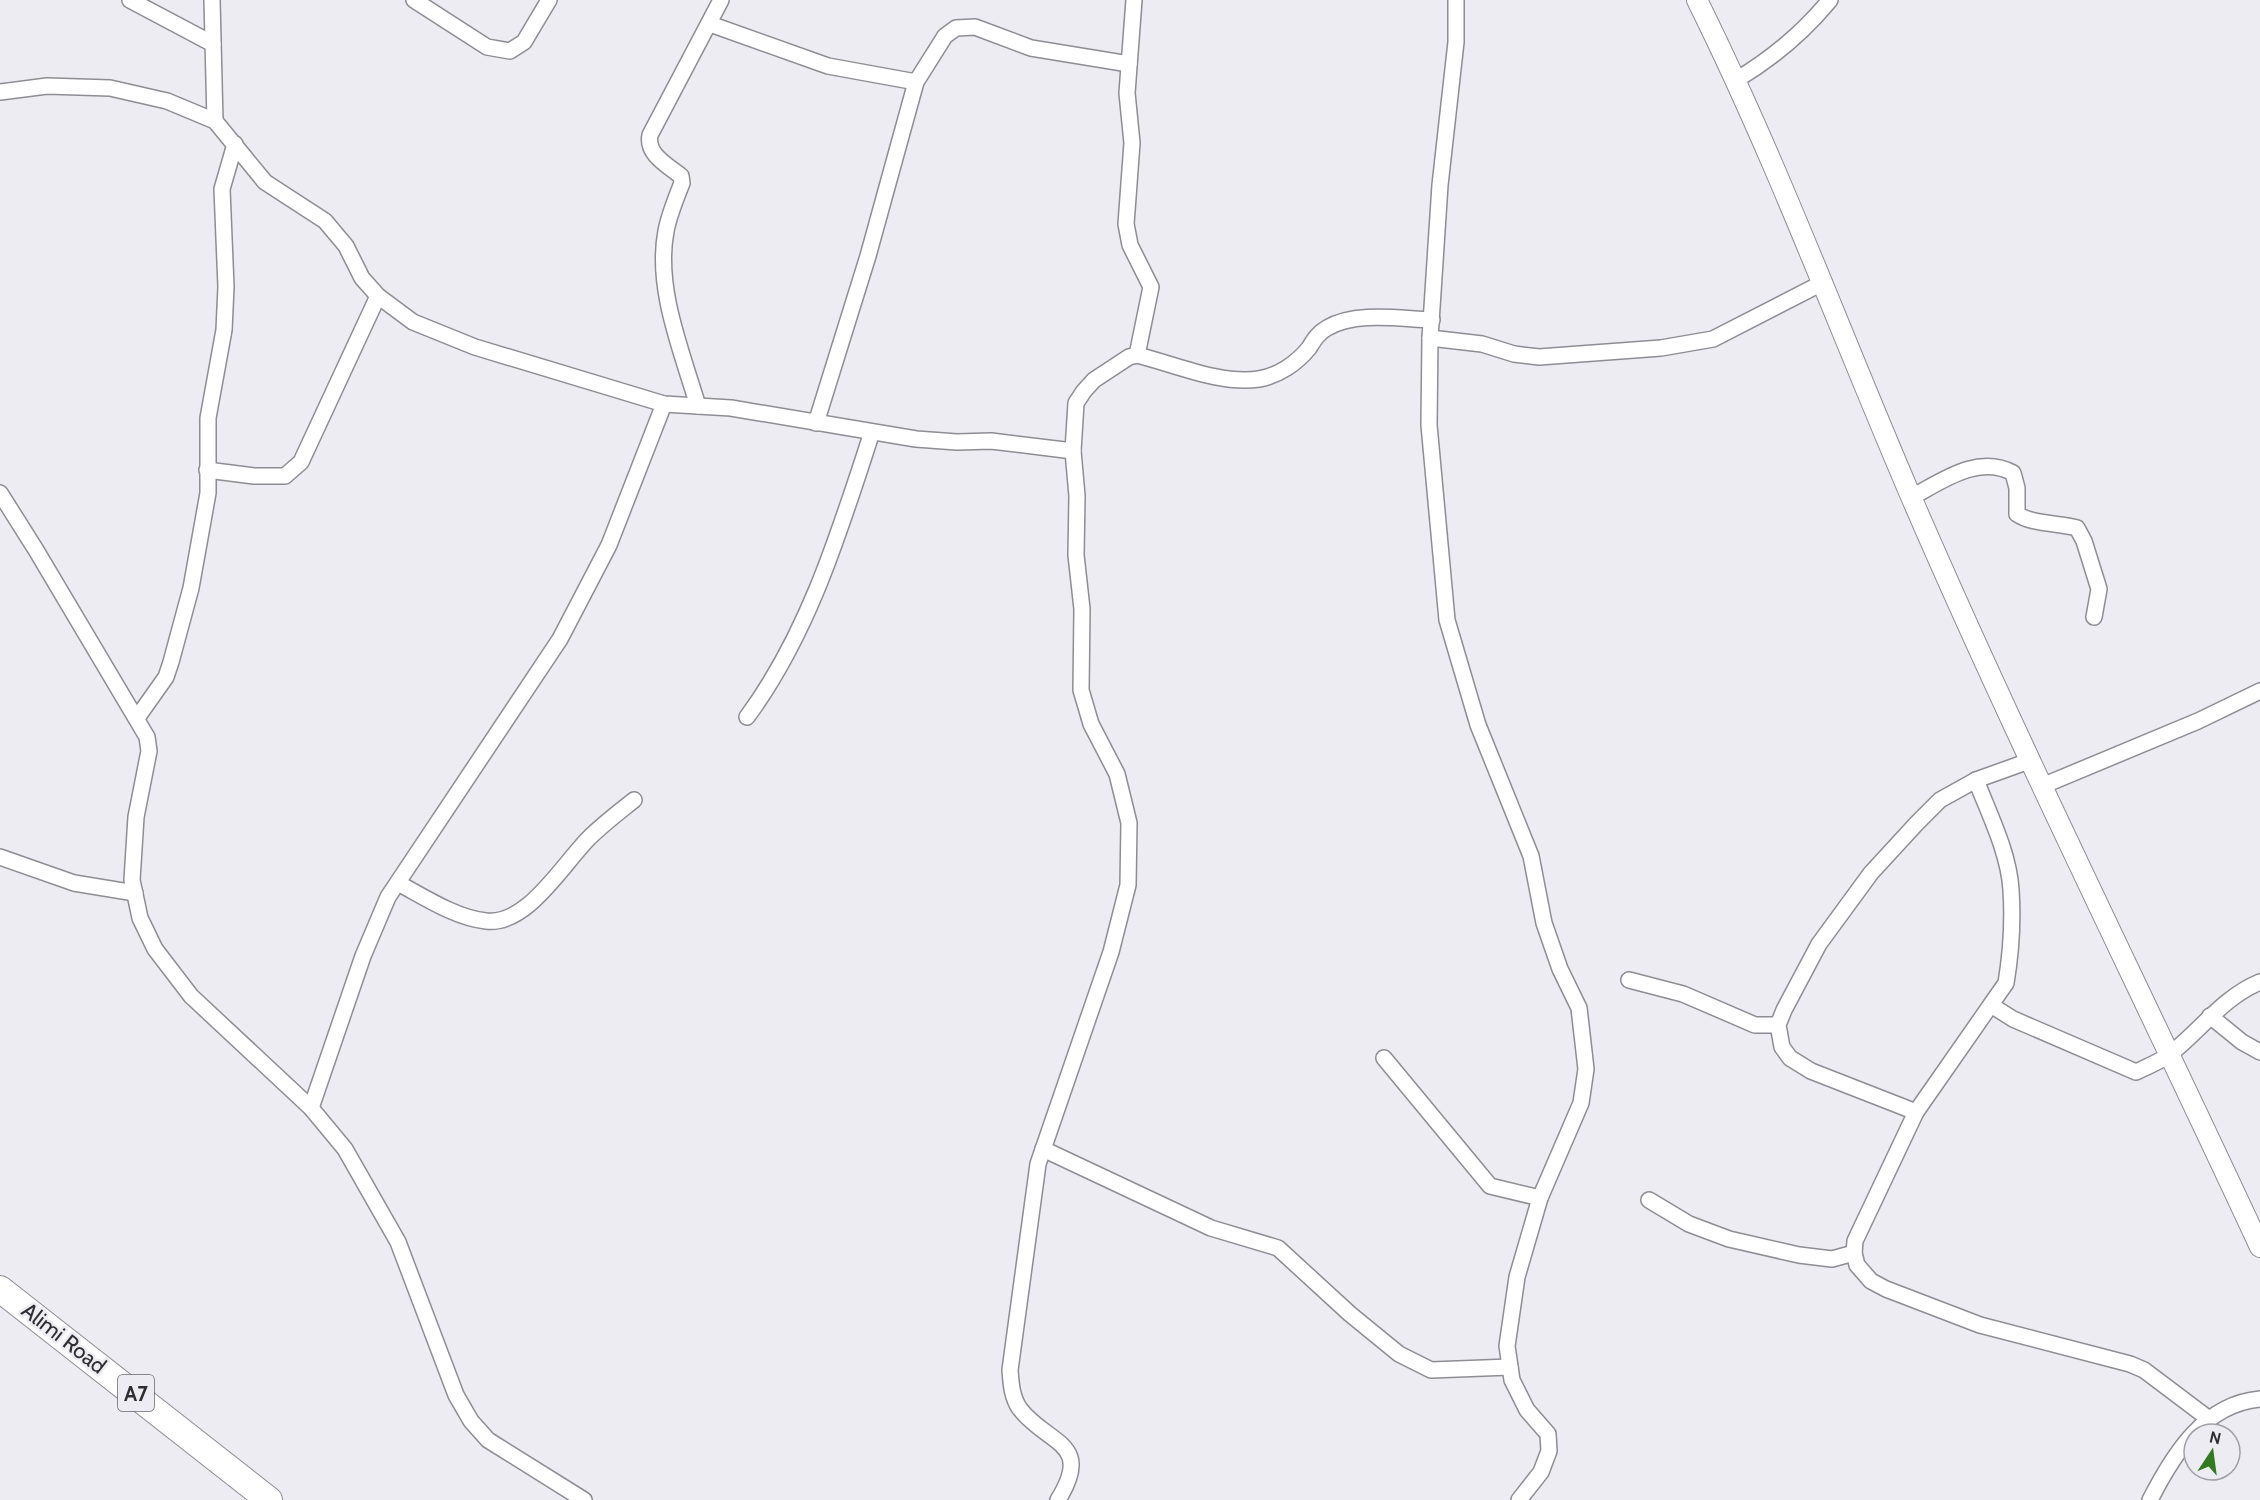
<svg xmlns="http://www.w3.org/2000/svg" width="2260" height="1500" viewBox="0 0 2260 1500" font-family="Cabin,sans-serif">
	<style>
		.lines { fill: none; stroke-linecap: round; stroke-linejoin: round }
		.minor-casing { stroke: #8d8d93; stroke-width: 18 }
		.tertiary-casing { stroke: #8d8d93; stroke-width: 22 }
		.trunk-casing { stroke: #8d8d93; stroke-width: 28 }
		.minor { stroke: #fff; stroke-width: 15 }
		.tertiary { stroke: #fff; stroke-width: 20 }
		.trunk { stroke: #fff; stroke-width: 26 }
		.labels { text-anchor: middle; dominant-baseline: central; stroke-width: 5; stroke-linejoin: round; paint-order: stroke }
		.shield { fill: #edecf3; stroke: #67676b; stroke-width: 1.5 }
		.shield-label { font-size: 21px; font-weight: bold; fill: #2e2e31 }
		.street-label { font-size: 22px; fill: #2e2e31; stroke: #edecf3 }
	</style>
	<rect width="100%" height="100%" fill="#edecf3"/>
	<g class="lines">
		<defs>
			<g id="minor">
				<polyline points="130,0 213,44"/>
				<polyline points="212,0 215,121"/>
				<polyline points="414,0 487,47 510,51 524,42 549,0"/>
				<polyline points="1134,0 1127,93 1132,143 1126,224 1130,245 1151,287 1137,355"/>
				<polyline points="1456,0 1456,42 1440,185 1430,338 1429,425 1447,620 1478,725 1531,856 1544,923 1560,969 1579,1008 1586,1069 1581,1103 1540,1198 1517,1277 1507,1346 1512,1380 1527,1410 1548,1434 1549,1451 1541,1472 1519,1500"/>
				<polyline points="710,24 828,66 916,82"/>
				<path d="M1736,80C1773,58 1802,34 1830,0"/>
				<polyline points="0,92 47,86 110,88 167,101 215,121 265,182 325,221 346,246 362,278 378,296 413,322 475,347 664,404 731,408 916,439 957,442 991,441 1073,451"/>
				<polyline points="1430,338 1482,344 1514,354 1539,357 1661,348 1713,339 1824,282"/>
				<path d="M698,406C682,352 655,288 666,231C669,215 676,198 682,183L681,176C667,165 646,154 650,135L721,0"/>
				<polyline points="816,423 868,256 916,82 945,36 956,28 975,27 1031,48 1129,64"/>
				<polyline points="207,470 254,476 285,476 301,462 378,296"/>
				<polyline points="0,493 36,550 147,737 149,751 136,817 132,880 140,918 155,949 191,996 311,1108 345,1149 398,1242 456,1395 471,1421 488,1440 584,1500"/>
				<path d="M1912,497C1942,481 1978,454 2013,473L2017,488V514C2031,524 2058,523 2077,528L2084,541L2099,589L2094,617"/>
				<path d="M747,717C809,633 840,530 872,432"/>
				<polyline points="137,718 166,677 171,662 191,588 208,493 208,418 224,330 226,287 222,189 235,144"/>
				<path d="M1976,780C1989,814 2009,853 2011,890C2013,920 2011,953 2006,983L1916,1112L1855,1241L1854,1253L1857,1265L1871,1281L1886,1289L1980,1325L2130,1364L2144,1370L2209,1419"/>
				<polyline points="2042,786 2198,721 2260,691"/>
				<polyline points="0,857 74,883 135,893"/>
				<path d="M398,883C424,897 456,918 486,921C527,926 563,864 589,838C603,824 619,812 634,800"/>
				<polyline points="1629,980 1683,994 1755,1025 1778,1025"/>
				<path d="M1991,1005L2013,1019L2136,1072C2146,1067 2159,1062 2169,1055C2200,1031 2223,997 2260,982"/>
				<polyline points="2210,1016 2242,1042 2260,1052"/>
				<polyline points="1384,1058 1490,1186 1540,1198"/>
				<polyline points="311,1108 363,956 388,897 560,639 609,545 664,404"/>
				<polyline points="1916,1112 1811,1071 1790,1058 1782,1047 1778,1025 1784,1010 1819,944 1871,873 1917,823 1940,800 1976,780 2029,761"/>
				<polyline points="1043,1149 1211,1228 1278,1248 1350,1314 1399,1354 1431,1370 1510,1367"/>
				<polyline points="1649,1200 1689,1224 1729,1239 1799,1255 1832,1259 1854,1253"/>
				<path d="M1058,1500C1094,1442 1048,1445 1020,1409C1012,1398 1011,1384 1010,1370L1038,1164L1111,952L1128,885L1129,823L1117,774L1091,724L1081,690L1082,609L1076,555L1077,496L1073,451L1076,403L1084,391L1094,380L1129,357L1137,355C1174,364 1220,385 1259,379C1278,376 1297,363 1309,348C1314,340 1318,333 1327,328C1356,311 1400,319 1432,320"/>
				<path d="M2150,1500C2173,1455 2204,1404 2260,1399"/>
			</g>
			<path id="tertiary" d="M1697,0C1778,163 1840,332 1912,499C2021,751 2144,997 2260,1247"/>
			<polyline id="trunk" points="0,1289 269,1500"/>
		</defs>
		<use href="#minor" class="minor-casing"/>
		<use href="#tertiary" class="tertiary-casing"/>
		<use href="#trunk" class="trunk-casing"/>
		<use href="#minor" class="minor"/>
		<use href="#tertiary" class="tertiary"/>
		<use href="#trunk" class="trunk"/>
	</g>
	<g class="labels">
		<rect class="shield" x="118" y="1375" width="36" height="36" rx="4.5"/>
		<g class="shield-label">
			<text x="136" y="1393">A7</text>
		</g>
		<g class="street-label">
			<text transform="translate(64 1338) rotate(38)">Alimi Road</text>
		</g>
	</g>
	<g transform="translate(2212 1452) rotate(13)"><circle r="28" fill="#edecf3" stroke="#a1a0a5" stroke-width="1.5"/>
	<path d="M0-4.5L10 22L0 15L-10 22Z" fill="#327a1f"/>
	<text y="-9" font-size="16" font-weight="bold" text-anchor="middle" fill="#2e2e31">N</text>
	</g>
</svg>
